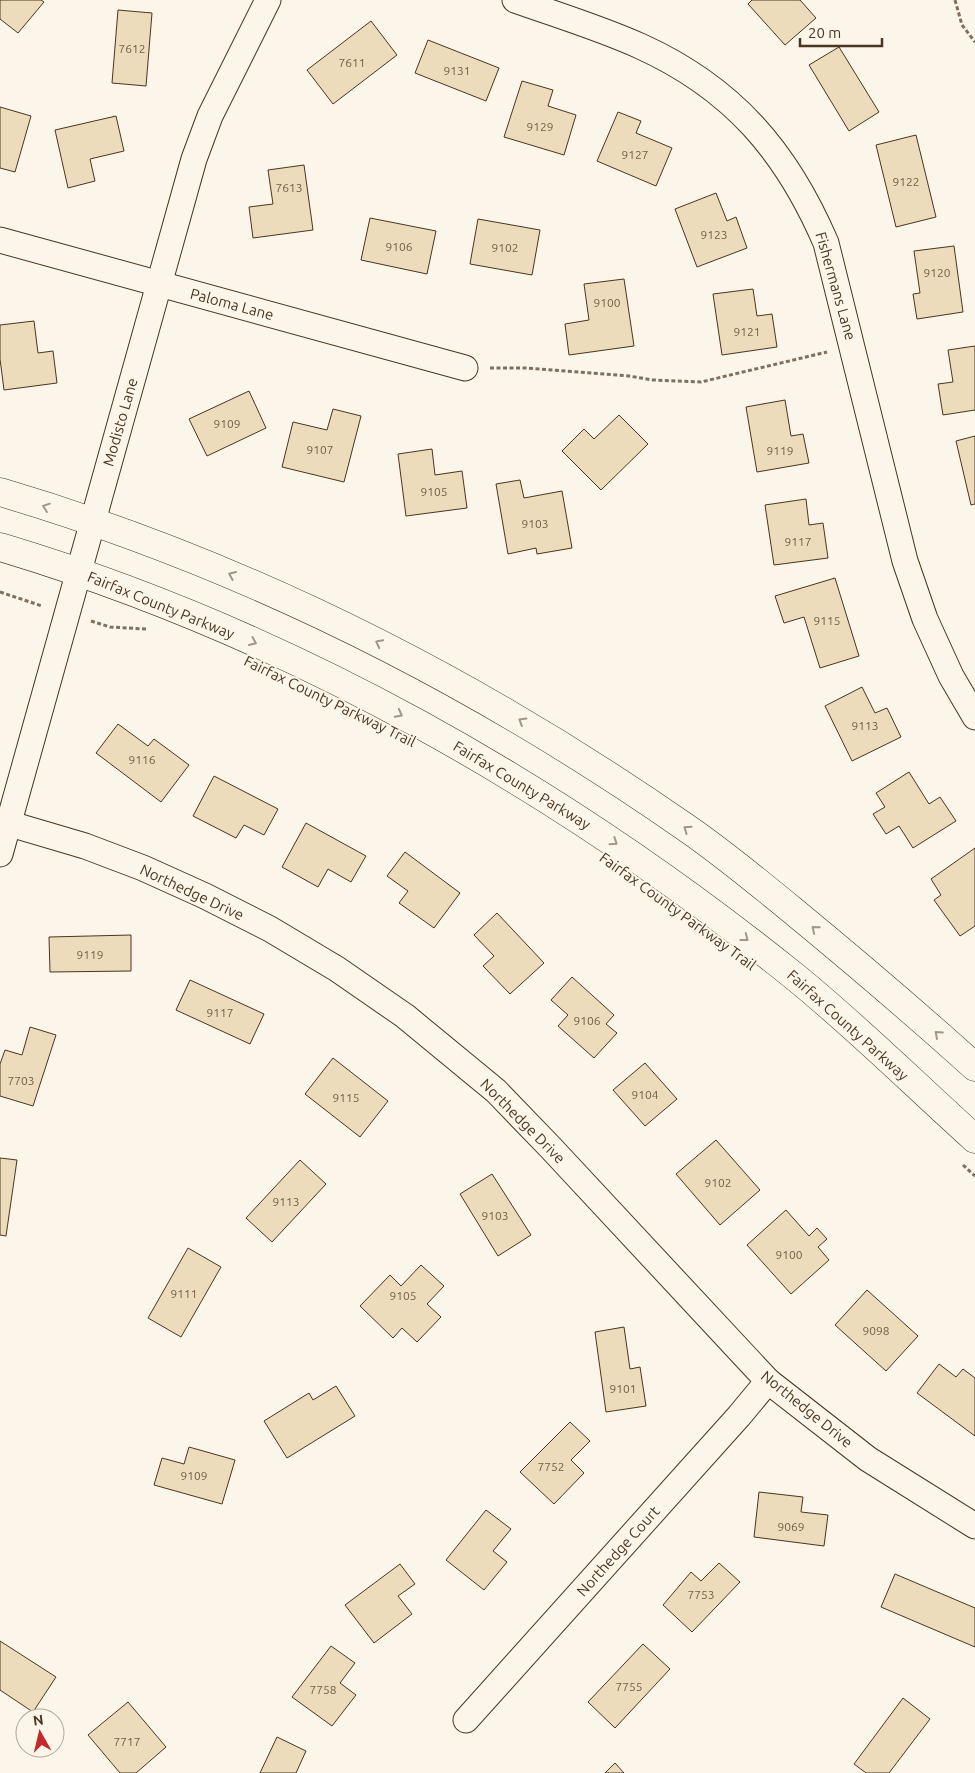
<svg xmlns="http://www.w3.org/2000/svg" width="975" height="1773" viewBox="0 0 975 1773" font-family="Ubuntu,sans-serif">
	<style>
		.building { fill: #ecdcbc; stroke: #4a3520 }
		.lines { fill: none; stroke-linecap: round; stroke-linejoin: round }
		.minor-casing { stroke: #4a3520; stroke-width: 27 }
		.trunk-casing { stroke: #4a3520; stroke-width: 29 }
		.path { stroke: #7f6f5c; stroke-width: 3; stroke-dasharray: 4 2.5; stroke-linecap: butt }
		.minor { stroke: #fbf6e9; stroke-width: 25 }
		.trunk { stroke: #fbf6e9; stroke-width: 28 }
		.oneway { stroke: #a29684 }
		.labels { text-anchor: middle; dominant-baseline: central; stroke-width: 4; stroke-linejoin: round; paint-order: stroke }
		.number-label { font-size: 12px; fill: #725f47 }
		.street-label { font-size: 15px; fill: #4a3520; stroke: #fbf6e9 }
	</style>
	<rect width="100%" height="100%" fill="#fbf6e9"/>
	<g class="building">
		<polygon points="0,0 41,0 44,2 18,33 0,19"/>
		<polygon points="752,0 800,0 816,18 785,45 748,4"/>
		<polygon points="118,10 152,13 146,86 112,83"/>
		<polygon points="371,21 397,55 333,104 307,70"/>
		<polygon points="428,40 499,68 486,101 415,73"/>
		<polygon points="839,47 879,112 849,131 809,65"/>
		<polygon points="522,81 553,90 548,106 576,115 564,155 504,137"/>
		<polygon points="0,107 31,116 15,172 0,168"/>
		<polygon points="618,112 641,121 636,133 672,148 656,186 597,161"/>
		<polygon points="116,116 124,151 90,159 95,181 68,188 55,130"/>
		<polygon points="916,135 936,217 896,227 876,145"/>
		<polygon points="304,165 313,230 253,238 249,207 273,204 268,170"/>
		<polygon points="716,193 727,221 736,217 747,248 697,267 675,209"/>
		<polygon points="370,218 436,231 427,274 361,260"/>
		<polygon points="478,219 540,230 532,275 470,264"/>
		<polygon points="954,246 963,312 917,319 913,294 920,293 914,251"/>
		<polygon points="624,279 634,346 569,355 565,324 589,320 584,284"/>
		<polygon points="753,289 757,316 772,314 777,347 722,355 713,294"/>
		<polygon points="34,321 38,353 53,351 57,383 4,390 0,359 0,325"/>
		<polygon points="975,346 975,410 943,415 938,384 953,382 948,350"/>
		<polygon points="249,391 266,428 207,456 189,419"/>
		<polygon points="785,400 791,436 803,434 809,463 757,472 746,407"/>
		<polygon points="333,409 361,416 344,482 282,467 293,422 327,430"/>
		<polygon points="619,415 648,444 601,490 562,451 584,429 594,439"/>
		<polygon points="975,436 975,504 971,505 956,441"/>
		<polygon points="432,449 435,475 462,471 467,508 406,516 398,454"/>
		<polygon points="520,480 524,498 562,491 572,548 537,554 536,548 508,554 496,484"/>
		<polygon points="806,499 809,525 823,523 828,558 774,565 765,505"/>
		<polygon points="835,578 859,656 820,668 804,617 784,623 775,596"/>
		<polygon points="862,687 875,713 887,708 901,737 852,761 825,706"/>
		<polygon points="118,724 148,746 154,739 189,765 161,802 96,753"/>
		<polygon points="909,772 929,804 940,797 956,821 913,848 899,826 886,834 873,814 885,807 876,793"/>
		<polygon points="214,776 278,809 264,835 244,825 236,838 193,816"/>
		<polygon points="306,823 366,856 351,882 328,869 318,887 282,867"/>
		<polygon points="975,848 975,926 960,936 934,900 941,895 931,879"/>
		<polygon points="405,852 460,893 434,928 399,903 408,891 387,876"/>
		<polygon points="497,913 544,963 510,994 483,966 494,956 474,935"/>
		<polygon points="131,935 131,971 50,972 49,937"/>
		<polygon points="572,977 614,1015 606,1024 617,1033 594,1058 558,1026 568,1015 551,1000"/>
		<polygon points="190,980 264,1014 250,1044 176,1010"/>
		<polygon points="30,1027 56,1035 33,1106 0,1096 0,1064 5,1050 22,1055"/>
		<polygon points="333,1058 388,1101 360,1137 305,1094"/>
		<polygon points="645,1063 677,1099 645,1126 613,1090"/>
		<polygon points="716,1140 760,1190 720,1225 676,1174"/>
		<polygon points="0,1158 17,1160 6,1236 0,1235"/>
		<polygon points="300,1160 326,1184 272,1242 246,1218"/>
		<polygon points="492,1174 531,1235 498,1256 460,1194"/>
		<polygon points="786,1210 809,1236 817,1228 827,1239 818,1247 829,1260 791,1294 747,1245"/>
		<polygon points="188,1248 221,1267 181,1337 148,1318"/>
		<polygon points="421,1265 444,1286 427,1304 441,1317 417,1342 402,1328 393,1338 360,1306 390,1275 401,1286"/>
		<polygon points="867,1290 918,1336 886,1371 835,1325"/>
		<polygon points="624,1327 630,1369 640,1367 646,1406 606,1412 595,1332"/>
		<polygon points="939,1364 956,1377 963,1369 975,1378 975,1436 917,1393"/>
		<polygon points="336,1386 355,1416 287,1458 264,1421 309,1393 313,1400"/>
		<polygon points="570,1422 590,1441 571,1460 584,1473 554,1504 520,1472"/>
		<polygon points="189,1447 235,1460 222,1504 154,1485 162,1458 184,1464"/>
		<polygon points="759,1492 803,1497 801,1512 828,1515 824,1546 754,1537"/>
		<polygon points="486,1510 511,1529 493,1551 507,1562 484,1590 446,1560"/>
		<polygon points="719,1563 740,1582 692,1632 663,1605 691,1572 701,1581"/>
		<polygon points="400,1564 415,1584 398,1596 412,1614 374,1643 345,1605"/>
		<polygon points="895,1574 975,1608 975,1647 881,1607"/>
		<polygon points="0,1641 56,1677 33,1712 0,1690"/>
		<polygon points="643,1644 670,1669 615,1728 588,1702"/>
		<polygon points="331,1646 355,1663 340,1683 356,1695 332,1726 292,1697"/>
		<polygon points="903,1698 930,1719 889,1773 866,1773 854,1764"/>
		<polygon points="128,1702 166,1747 136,1773 120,1773 88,1735"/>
		<polygon points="277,1737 306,1751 296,1773 260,1773"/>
		<polygon points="615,1763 624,1773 605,1773"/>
	</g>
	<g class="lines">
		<defs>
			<g id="minor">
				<path d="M515,0C557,15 600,28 640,46C733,88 787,152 826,243L905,561L925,619L951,676L975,717"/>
				<polyline points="0,240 465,368"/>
				<polyline points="0,821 85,846 143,868 205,896 270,929 337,969 405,1016 496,1091 551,1148 768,1381 868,1459 975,1526"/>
				<polyline points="0,854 194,159 210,116 268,0"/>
				<polyline points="466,1720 739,1416 768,1381"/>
			</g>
			<g id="trunk">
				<path d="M0,492C247,565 477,682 688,829C724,854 758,882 792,910C854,961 915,1013 975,1067"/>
				<path d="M0,547C290,634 559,787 794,976C857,1027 915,1085 975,1139"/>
			</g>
		</defs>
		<use href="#minor" class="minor-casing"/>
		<use href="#trunk" class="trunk-casing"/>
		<g class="path">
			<polyline points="955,0 962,25 975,42"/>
			<polyline points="490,368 526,368 629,376 653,380 701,382 827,352"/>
			<polyline points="0,592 42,606"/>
			<polyline points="91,621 110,627 146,629"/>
			<polyline points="963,1165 975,1176"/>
		</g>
		<use href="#minor" class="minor"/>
		<use href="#trunk" class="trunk"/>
	</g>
	<defs><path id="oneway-chevron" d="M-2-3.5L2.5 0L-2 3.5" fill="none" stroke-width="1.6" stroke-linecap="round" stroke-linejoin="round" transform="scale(1.25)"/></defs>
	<g class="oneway">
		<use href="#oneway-chevron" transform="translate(46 507) rotate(-161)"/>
		<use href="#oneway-chevron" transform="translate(232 575) rotate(-157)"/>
		<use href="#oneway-chevron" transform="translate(253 642) rotate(24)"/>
		<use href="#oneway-chevron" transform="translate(379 643) rotate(-153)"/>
		<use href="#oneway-chevron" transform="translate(399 714) rotate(28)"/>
		<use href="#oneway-chevron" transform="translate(522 721) rotate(-149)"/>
		<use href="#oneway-chevron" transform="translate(687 829) rotate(-145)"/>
		<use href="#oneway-chevron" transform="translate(614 842) rotate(34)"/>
		<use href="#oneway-chevron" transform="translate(815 929) rotate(-141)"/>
		<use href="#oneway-chevron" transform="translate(745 938) rotate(38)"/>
		<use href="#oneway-chevron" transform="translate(938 1034) rotate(-138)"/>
	</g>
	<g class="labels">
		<g class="number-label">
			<text x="132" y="48">7612</text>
			<text x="352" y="62">7611</text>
			<text x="457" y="70">9131</text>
			<text x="540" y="126">9129</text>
			<text x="635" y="154">9127</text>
			<text x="906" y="181">9122</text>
			<text x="289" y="187">7613</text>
			<text x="714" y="234">9123</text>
			<text x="399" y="246">9106</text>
			<text x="505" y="247">9102</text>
			<text x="937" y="272">9120</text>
			<text x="607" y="302">9100</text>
			<text x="747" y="331">9121</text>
			<text x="227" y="423">9109</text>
			<text x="320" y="449">9107</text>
			<text x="780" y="450">9119</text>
			<text x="434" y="491">9105</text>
			<text x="535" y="523">9103</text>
			<text x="798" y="541">9117</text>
			<text x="827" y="620">9115</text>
			<text x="865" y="725">9113</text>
			<text x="142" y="759">9116</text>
			<text x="90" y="954">9119</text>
			<text x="220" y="1012">9117</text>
			<text x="587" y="1020">9106</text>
			<text x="21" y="1080">7703</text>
			<text x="645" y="1094">9104</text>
			<text x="346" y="1097">9115</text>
			<text x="718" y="1182">9102</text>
			<text x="286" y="1201">9113</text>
			<text x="495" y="1215">9103</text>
			<text x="789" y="1254">9100</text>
			<text x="184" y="1293">9111</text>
			<text x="403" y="1295">9105</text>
			<text x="876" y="1330">9098</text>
			<text x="623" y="1388">9101</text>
			<text x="551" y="1466">7752</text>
			<text x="194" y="1475">9109</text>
			<text x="791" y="1526">9069</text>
			<text x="701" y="1594">7753</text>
			<text x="629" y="1686">7755</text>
			<text x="323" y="1689">7758</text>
			<text x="127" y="1741">7717</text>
		</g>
		<g class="street-label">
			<text transform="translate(836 286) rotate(74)">Fishermans Lane</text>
			<text transform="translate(232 304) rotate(15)">Paloma Lane</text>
			<text transform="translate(120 422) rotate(-74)">Modisto Lane</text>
			<text transform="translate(161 605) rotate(22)">Fairfax County Parkway</text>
			<text transform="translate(330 701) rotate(26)">Fairfax County Parkway Trail</text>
			<text transform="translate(522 785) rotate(31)">Fairfax County Parkway</text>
			<text transform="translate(192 892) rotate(25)">Northedge Drive</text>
			<text transform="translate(678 911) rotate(36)">Fairfax County Parkway Trail</text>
			<text transform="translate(848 1025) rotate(42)">Fairfax County Parkway</text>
			<text transform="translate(523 1121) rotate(45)">Northedge Drive</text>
			<text transform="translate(807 1409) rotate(39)">Northedge Drive</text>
			<text transform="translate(618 1551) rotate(-48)">Northedge Court</text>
		</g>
	</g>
	<g transform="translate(40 1733) rotate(352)"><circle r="24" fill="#fbf6e9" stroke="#b4a999"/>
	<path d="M0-4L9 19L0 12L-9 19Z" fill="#c62828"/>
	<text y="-8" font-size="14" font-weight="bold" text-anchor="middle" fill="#4a3520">N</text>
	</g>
	<path d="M800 38v8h82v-8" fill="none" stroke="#4a3520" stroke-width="2.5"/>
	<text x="808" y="38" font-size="15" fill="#4a3520" stroke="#fbf6e9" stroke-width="4" paint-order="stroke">20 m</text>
</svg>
